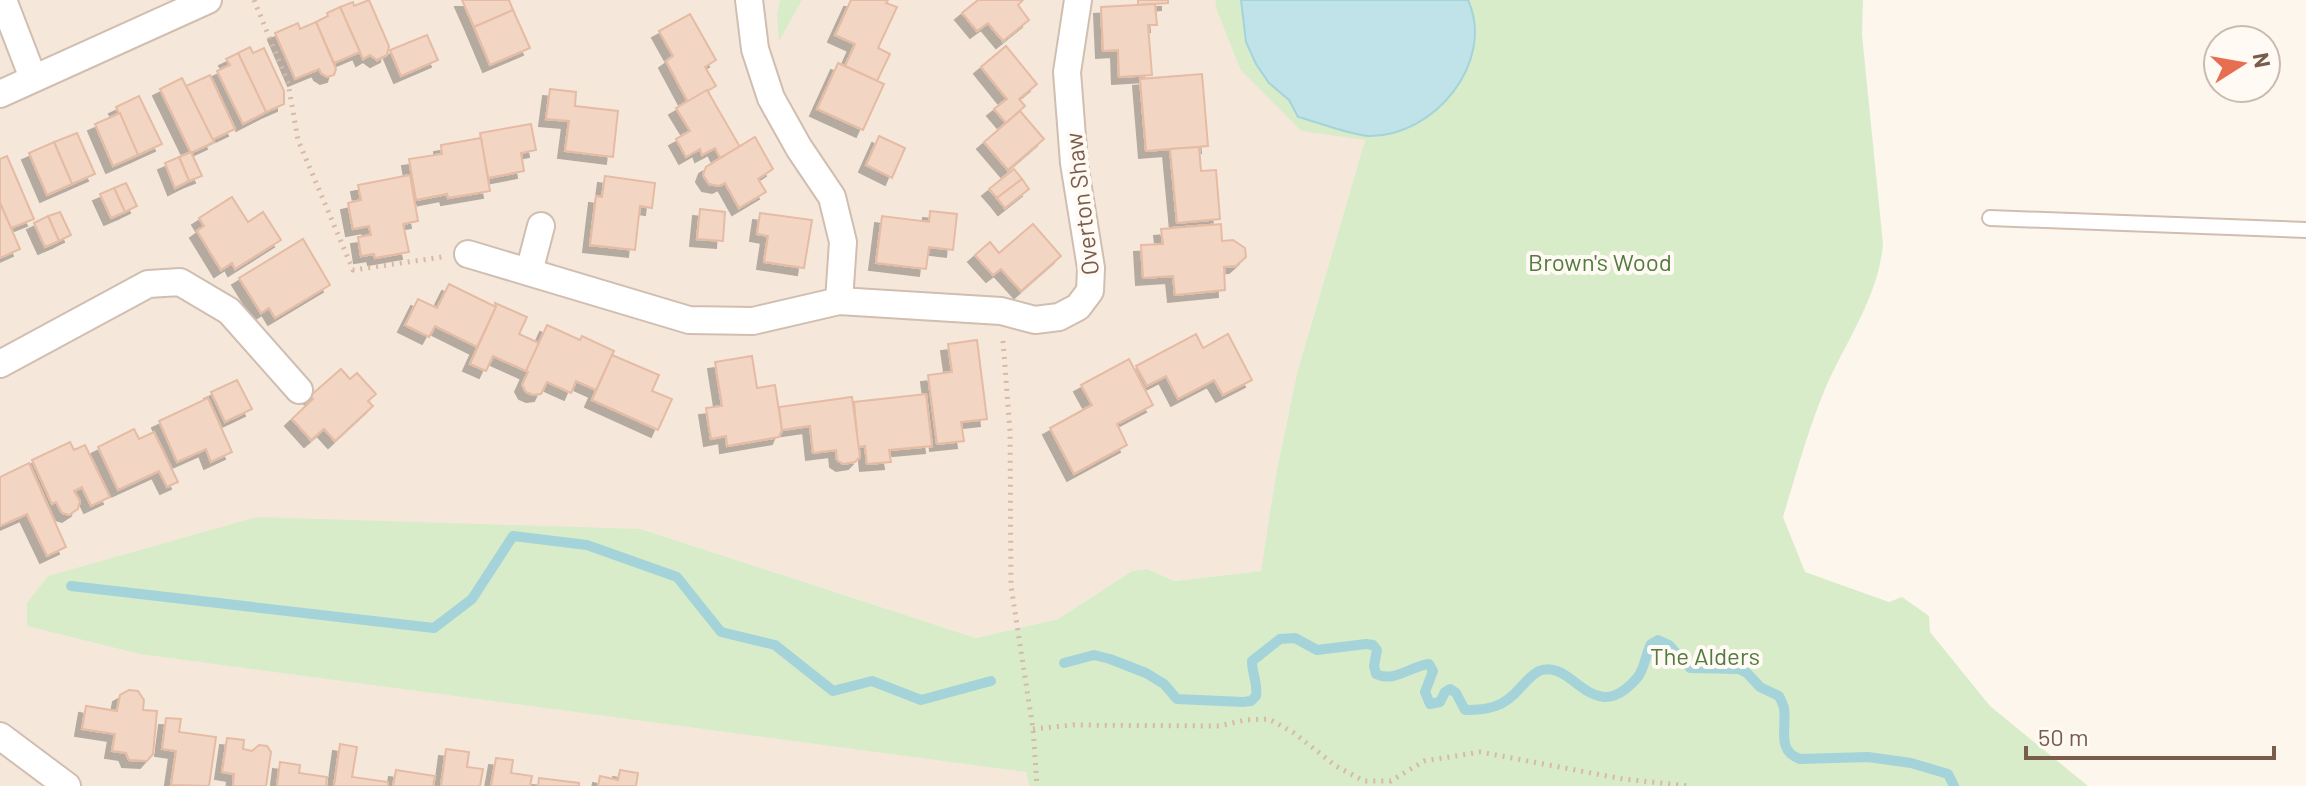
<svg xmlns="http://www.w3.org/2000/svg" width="2306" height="786" viewBox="0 0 2306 786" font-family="Barlow,sans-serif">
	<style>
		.residential { fill: #f5e8da }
		.green { fill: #d8ecc9 }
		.water { fill: #bfe3e8; stroke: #a5d3da; stroke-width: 2 }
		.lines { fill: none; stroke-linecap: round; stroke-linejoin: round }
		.stream { stroke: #a5d3da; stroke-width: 10 }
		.building { fill: #f3d5c3; stroke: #e6bba3; stroke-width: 2; filter: url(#shadow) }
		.service-casing { stroke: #d1beb0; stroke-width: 18 }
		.minor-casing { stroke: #d1beb0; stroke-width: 30 }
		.path { stroke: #d9b8a5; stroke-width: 5; stroke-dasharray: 2 6; stroke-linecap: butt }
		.service { stroke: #fff; stroke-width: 14 }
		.minor { stroke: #fff; stroke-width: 26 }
		.labels { text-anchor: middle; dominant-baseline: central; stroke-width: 8; stroke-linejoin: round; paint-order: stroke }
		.street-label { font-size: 24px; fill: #7a5c4d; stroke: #fffaf3 }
		.park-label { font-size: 24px; fill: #537a41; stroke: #fffaf3 }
	</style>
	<defs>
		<filter id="shadow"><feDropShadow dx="-7" dy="7" stdDeviation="0" flood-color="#0004"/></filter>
	</defs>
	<rect width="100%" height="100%" fill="#fdf6ec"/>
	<polygon class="residential" points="0,0 1216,0 1215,6 1240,69 1365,140 1297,373 1276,474 1262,571 1175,581 1147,569 1132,571 1058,619 976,638 641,529 1026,773 1029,786 0,786"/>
	<g class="green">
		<polygon points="780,0 802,0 779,41 777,15"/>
		<path d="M1216,0H1863L1862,35L1883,244C1878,301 1841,347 1821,399C1806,437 1795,478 1783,517L1805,572L1889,602L1902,597L1929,616L1930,632L1990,706L2088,786H1029L1026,772L140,654L27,626V603L48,576L257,517L641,529L976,638L1058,619L1132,571L1147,569L1175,581L1261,571L1276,474L1297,373L1365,140L1301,131L1240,69L1215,6Z"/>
	</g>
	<path class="water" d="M1241,0H1468C1496,62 1434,137 1369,136C1350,135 1318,122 1298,117L1289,100L1269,83L1256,64L1246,42Z"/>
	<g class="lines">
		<g class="stream">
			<polyline points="71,586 434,628 472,599 513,536 587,545 677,577 721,632 775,645 833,691 872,681 921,700 991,681"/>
			<path d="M1064,663L1094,655L1110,659L1146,673L1164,684L1177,699L1243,702L1251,701L1256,696C1258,683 1252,674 1252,661L1280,639L1295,638L1317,650L1366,644L1373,645L1377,650L1374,666L1376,674C1394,683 1411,666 1429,664L1433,671L1425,692L1430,704L1440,702L1445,692L1450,689L1456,693L1465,710C1489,710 1504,707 1520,688C1526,682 1531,675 1539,671C1573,657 1592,730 1637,678C1645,669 1645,655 1651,644L1658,640L1669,645L1690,668L1739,669L1747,673L1760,687L1779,696C1781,700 1783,704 1784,708C1787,728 1776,751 1800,759L1868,757L1911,763L1948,774L1954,786"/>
		</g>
	</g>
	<g class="building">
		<polygon points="369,0 389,46 387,55 377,60 370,55 363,59 340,7 353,2 354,6"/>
		<polygon points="462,0 509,0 513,10 474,27"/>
		<polygon points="851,0 888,0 886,3 897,7 878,48 890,54 877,81 845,66 855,44 835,35"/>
		<polygon points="978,0 1023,0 1018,5 1029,20 1003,41 988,23 977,31 962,13"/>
		<polygon points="1138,0 1168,0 1168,3 1138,5"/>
		<polygon points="1155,4 1157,25 1148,25 1152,75 1119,77 1118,50 1103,51 1101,7"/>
		<polygon points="340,7 360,52 334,63 316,22 328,16 327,13"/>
		<polygon points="513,10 530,48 490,65 474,27"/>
		<polygon points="690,14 716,60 705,67 716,86 688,102 666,61 673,56 659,31"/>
		<polygon points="316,22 336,69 334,75 327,77 321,73 319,69 295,79 275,33 298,23 300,29"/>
		<polygon points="427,35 438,60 401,76 390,50"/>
		<polygon points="1006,46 1037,84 1019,99 1025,106 1006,123 994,109 1007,99 981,67"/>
		<polygon points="250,47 253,53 264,48 284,91 284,104 266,112 238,53"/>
		<polygon points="238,53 266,112 243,124 217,71 230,65 226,59"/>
		<polygon points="838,63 884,84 863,130 817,109"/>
		<polygon points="1202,74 1208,146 1146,151 1140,79"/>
		<polygon points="210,75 235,129 212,140 186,86"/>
		<polygon points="182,78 214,142 191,153 160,89"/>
		<polygon points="550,89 576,92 575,106 618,111 613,157 565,151 569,121 546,119"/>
		<polygon points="707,90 740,147 720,158 715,148 702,155 700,149 686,157 676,139 690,131 676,108"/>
		<polygon points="139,96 162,144 138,155 116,107"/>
		<polygon points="1020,111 1044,139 1008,170 984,142"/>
		<polygon points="120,113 138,155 113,166 95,124"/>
		<polygon points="531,124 536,150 521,153 524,171 488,178 480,133"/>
		<polygon points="77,133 95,174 72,184 54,142"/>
		<polygon points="879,136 905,148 892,178 866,165"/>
		<polygon points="755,137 773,169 758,179 766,192 739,208 725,183 719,186 709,184 703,175 706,167"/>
		<polygon points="481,138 490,191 448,198 447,194 416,200 409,159 442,154 441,145"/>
		<polygon points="54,142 72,184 47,195 29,153"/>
		<polygon points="1199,147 1201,171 1216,170 1220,219 1177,223 1170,149"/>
		<polygon points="191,152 202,176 189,181 179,157"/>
		<polygon points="7,156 34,219 11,228 0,203 0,159"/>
		<polygon points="179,157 189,181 175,188 165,163"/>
		<polygon points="1014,169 1022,179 997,198 989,189"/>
		<polygon points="410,175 418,221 403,224 409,252 375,258 374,254 361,256 358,237 371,235 369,226 353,229 348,203 361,200 358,185"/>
		<polygon points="605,176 655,183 652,208 640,206 635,250 590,245 596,196 602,197"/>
		<polygon points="1022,179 1029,189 1005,208 997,198"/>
		<polygon points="126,183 137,206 125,212 114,188"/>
		<polygon points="114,188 125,212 111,218 100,194"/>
		<polygon points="232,197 248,222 263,212 281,240 235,269 232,263 221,270 197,231 204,226 199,218"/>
		<polygon points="0,203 20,249 0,258"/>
		<polygon points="700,209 725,212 723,241 697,239"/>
		<polygon points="930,211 957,214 953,250 929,247 926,269 876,263 882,216 929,222"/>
		<polygon points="60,212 71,235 59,241 48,216"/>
		<polygon points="760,213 812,220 804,268 764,262 768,236 757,234"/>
		<polygon points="48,216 59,241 45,247 34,223"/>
		<polygon points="1033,224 1061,256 1021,291 1001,269 993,275 975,255 990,242 999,253"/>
		<polygon points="1221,224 1222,241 1233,240 1245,248 1246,257 1236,266 1224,267 1225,290 1175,295 1173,276 1143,278 1141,245 1163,244 1161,229"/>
		<polygon points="303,239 330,285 275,318 269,308 261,313 239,278"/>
		<polygon points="449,284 496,307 477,347 435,326 429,337 405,325 418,299 437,308"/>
		<polygon points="495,303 527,317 519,334 539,343 526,371 493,356 486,371 470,364 496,307"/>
		<polygon points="547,325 580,340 582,336 614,351 596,390 576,381 571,393 547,382 541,394 533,395 526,392 522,385 528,372 526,371"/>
		<polygon points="1196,334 1203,348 1228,334 1252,380 1223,395 1214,380 1178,399 1166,376 1147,386 1136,366"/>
		<polygon points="977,340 987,419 961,422 964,441 937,444 928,375 952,372 948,344"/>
		<polygon points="612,355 659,375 652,391 672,399 658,430 592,400"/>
		<polygon points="752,356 757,388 775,385 782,430 779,437 727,446 726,436 711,439 706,408 722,406 715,362"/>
		<polygon points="1129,359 1153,405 1117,424 1127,445 1074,474 1050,428 1092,405 1081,385"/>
		<polygon points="341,369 350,379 357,373 376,394 368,401 373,406 335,441 324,429 311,440 292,419 313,399 310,396"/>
		<polygon points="237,380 252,409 225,422 211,392"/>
		<polygon points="926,394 932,446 889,450 891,462 867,464 865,446 858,447 854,402"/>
		<polygon points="852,397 860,457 855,462 843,464 837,460 836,450 813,453 810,426 782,430 779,407"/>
		<polygon points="208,398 232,452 211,462 206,449 177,462 159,421"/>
		<polygon points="134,429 139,439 154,432 178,482 167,487 159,471 118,490 98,447"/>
		<polygon points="70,442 74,450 85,445 110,497 91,506 82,487 74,491 80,501 78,509 69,515 62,513 56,502 52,504 32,460"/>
		<polygon points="29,463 66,547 47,556 27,514 0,526 0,477"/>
		<polygon points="129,690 138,691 144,700 143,710 157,711 153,754 147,761 129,760 126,753 112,751 115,734 82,729 86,706 117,711 120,695"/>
		<polygon points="166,718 181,719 179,732 216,737 209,786 171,785 176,751 162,749"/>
		<polygon points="227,738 244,740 243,749 252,751 259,745 267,746 271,752 266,786 233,786 234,774 222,772"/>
		<polygon points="340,744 357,747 352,777 388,782 388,786 334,786"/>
		<polygon points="446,749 469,752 467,767 483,769 480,786 441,786"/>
		<polygon points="496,758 513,760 511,773 532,776 530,786 491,786"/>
		<polygon points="280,762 300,765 299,773 327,777 326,786 277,786"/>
		<polygon points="396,770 435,776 433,786 393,786"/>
		<polygon points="620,770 638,773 636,786 598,786 600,776 618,780"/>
		<polygon points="539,778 579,783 579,786 538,786"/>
	</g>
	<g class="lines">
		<defs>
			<polyline id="service" points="1990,218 2306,230"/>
			<g id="minor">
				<polyline points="3,0 33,78"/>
				<polyline points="749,0 755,49 771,98 799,148 832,197 843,242 839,301"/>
				<polyline points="0,94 208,0"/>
				<polyline points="468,254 689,320 753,321 839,301 1001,311 1035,320 1059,317 1078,307 1090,291 1091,268 1074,163 1067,72 1078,0"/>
				<polyline points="529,272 541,226"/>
				<polyline points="0,364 148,284 180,282 229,311 299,390"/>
				<polyline points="0,736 67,786"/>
			</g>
		</defs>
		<use href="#service" class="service-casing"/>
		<use href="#minor" class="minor-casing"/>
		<g class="path">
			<polyline points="254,0 288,83 298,140 353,270 442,257"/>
			<polyline points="1003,341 1010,431 1011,586 1033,729 1037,786"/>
			<polyline points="1033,729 1073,725 1219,726 1245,720 1269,719 1294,733 1336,766 1364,781 1391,781 1424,761 1480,752 1623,779 1690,786"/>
		</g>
		<use href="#service" class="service"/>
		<use href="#minor" class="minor"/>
	</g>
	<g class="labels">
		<g class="street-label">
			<text transform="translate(1081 204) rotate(-97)">Overton Shaw</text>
		</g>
		<g class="park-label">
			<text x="1600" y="261">Brown's Wood</text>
			<text x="1705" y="655">The Alders</text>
		</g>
	</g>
	<g transform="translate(2242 64) rotate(79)"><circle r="38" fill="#fffaf3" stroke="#cabbb1" stroke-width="2"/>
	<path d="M0-6L14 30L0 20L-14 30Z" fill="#e76f51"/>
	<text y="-12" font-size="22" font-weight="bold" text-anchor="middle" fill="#7a5c4d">N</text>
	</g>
	<path d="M2026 746v12h248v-12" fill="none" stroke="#7a5c4d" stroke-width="4"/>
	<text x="2038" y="746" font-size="24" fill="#7a5c4d" stroke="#fffaf3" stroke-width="6" paint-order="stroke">50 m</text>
</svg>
